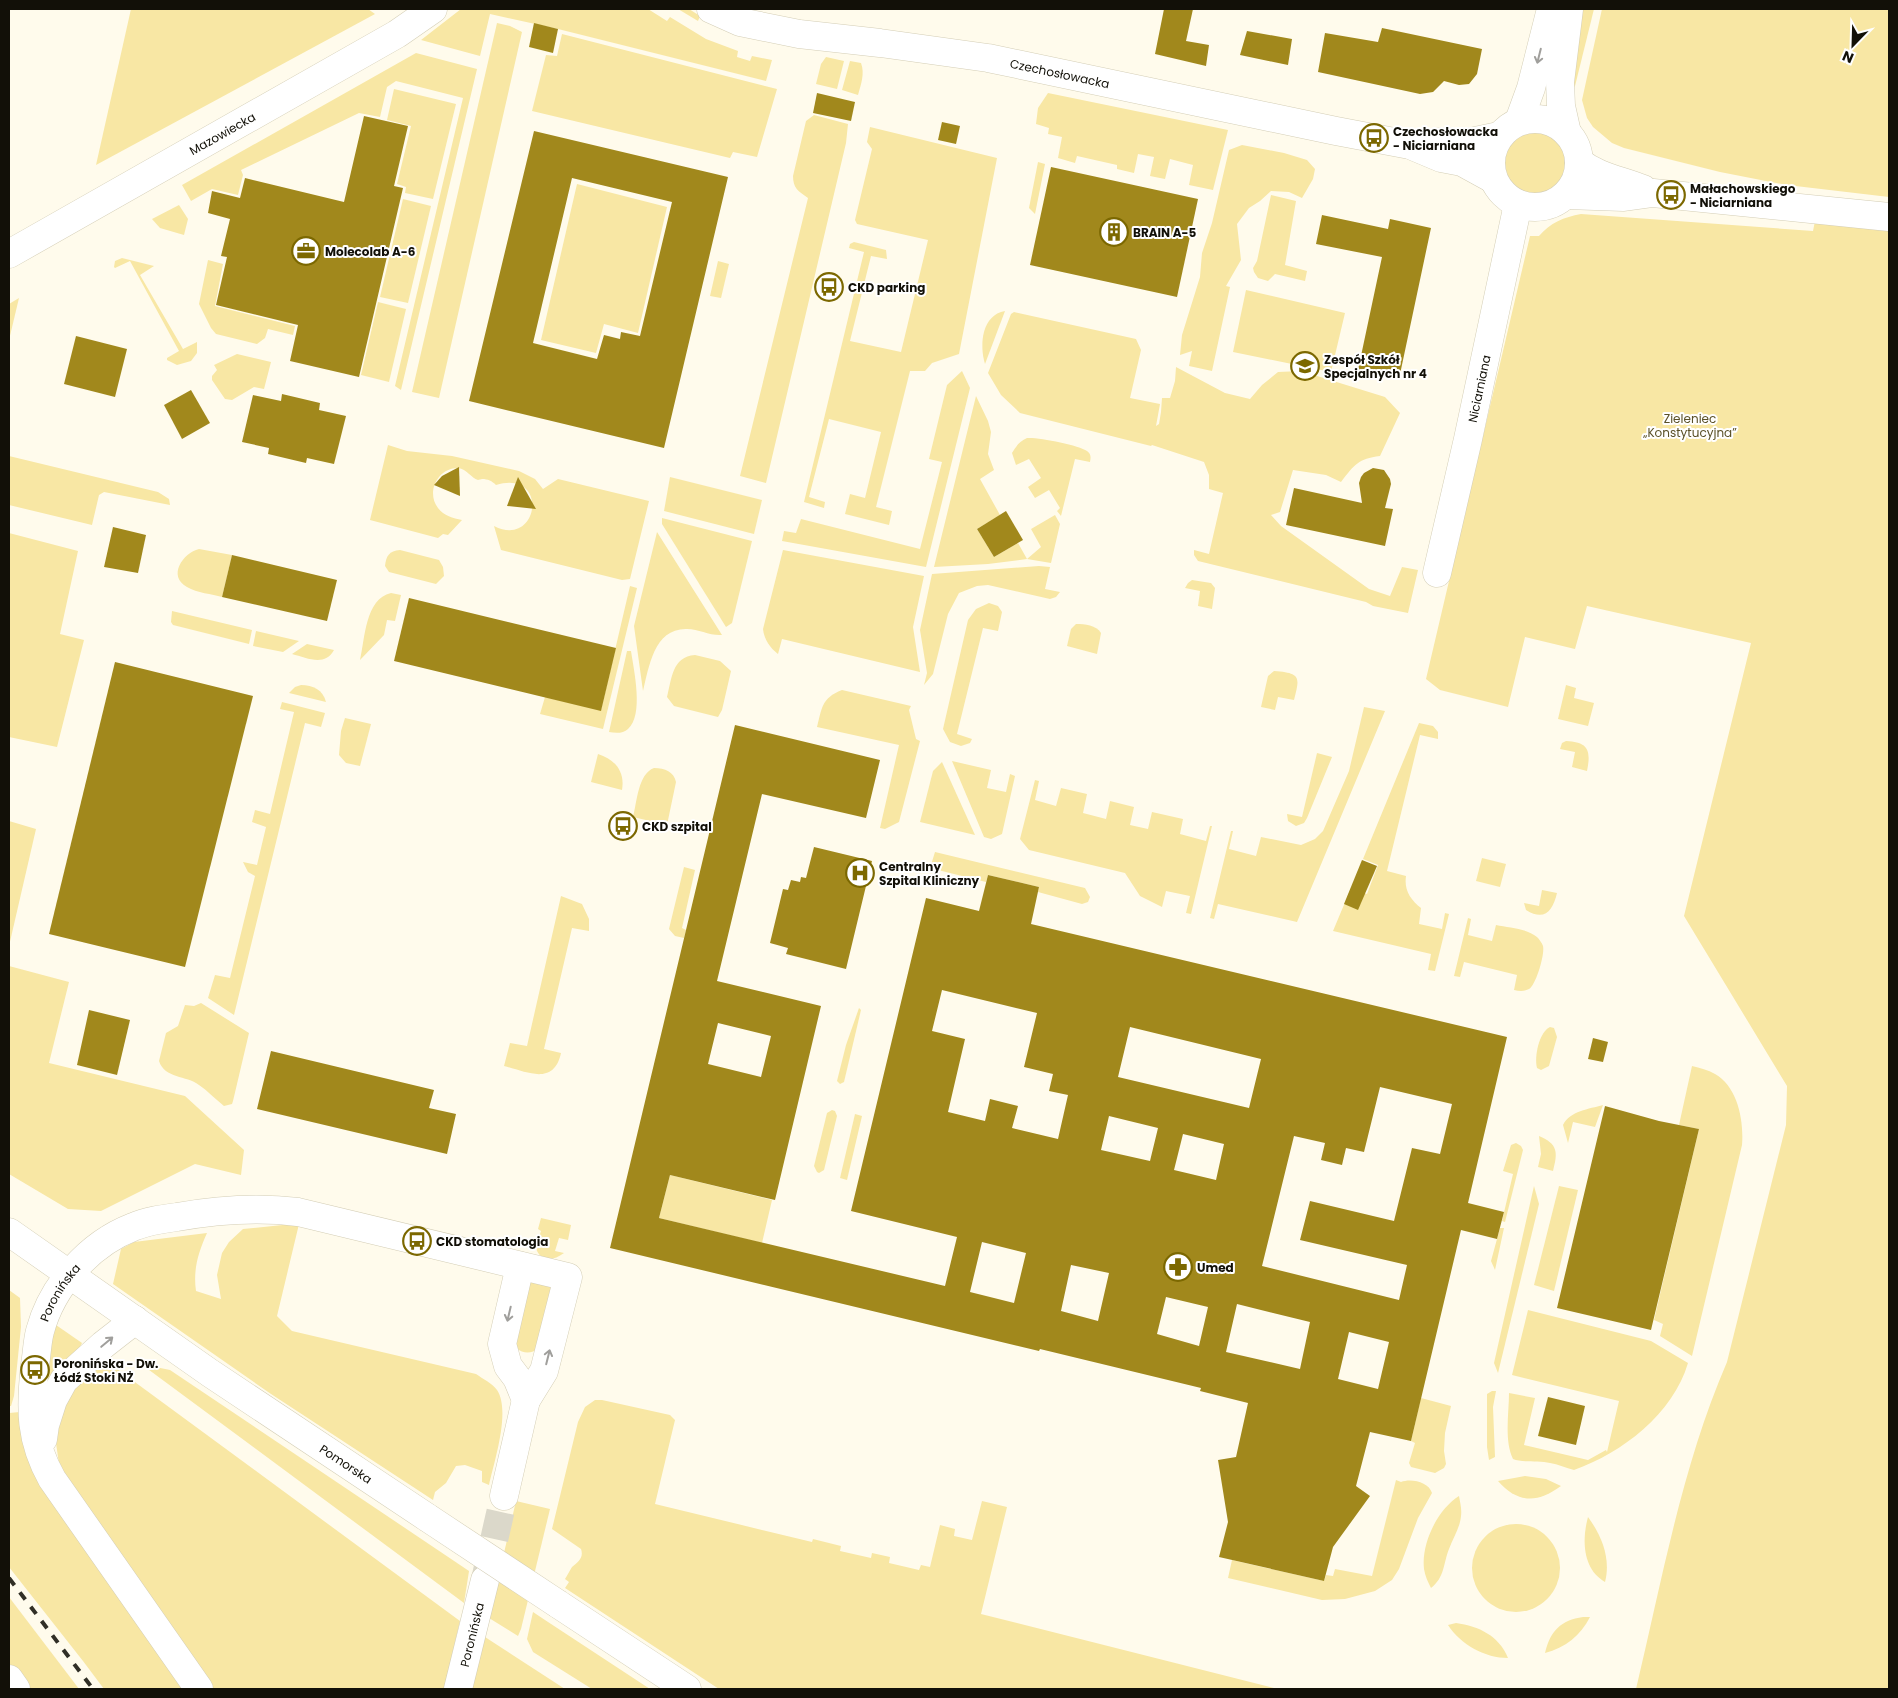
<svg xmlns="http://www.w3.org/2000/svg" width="1898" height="1698" viewBox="0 0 1898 1698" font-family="Poppins,sans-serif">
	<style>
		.green { fill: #f8e7a4 }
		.building { fill: #a1881c; fill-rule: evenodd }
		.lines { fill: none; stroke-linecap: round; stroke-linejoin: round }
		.minor-tunnel { stroke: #dbd8ca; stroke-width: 28; stroke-dasharray: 28 14; stroke-linecap: butt }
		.minor-casing { stroke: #d4ceb6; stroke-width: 29 }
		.minor { stroke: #fff; stroke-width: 28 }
		.rail { stroke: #312f26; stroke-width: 4; stroke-dasharray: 9 9; stroke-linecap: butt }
		.minor-bridge-casing { stroke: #d4ceb6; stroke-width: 29; stroke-linecap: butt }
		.minor-bridge { stroke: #fff; stroke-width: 28 }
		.oneway { stroke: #a09f9c }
		.labels { text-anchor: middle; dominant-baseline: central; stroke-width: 4; stroke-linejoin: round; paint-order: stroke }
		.street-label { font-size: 12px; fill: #121008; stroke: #fff }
		.poi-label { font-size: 12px; font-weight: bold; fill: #121008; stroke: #fff; text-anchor: start }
		.park-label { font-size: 12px; fill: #5a5027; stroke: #fff }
	</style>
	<rect width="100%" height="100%" fill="#fffbec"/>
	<g class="green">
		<polygon points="131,9 368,9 375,14 96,165"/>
		<polygon points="461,9 648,9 667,21 670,17 706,39 738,51 737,57 750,61 752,56 772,60 766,81 558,29 490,14 480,56 421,40"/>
		<polygon points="678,9 689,9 700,16 698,21"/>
		<polygon points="1576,9 1594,9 1575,86 1572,90"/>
		<polygon points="1602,9 1889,9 1889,197 1787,185 1720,172 1624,148 1612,143 1593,127 1587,118 1582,100"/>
		<polygon points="497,23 510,26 522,32 439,398 412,392"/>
		<polygon points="562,34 777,89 757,157 733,152 730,158 532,111 546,55 557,56"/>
		<polygon points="416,53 477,69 401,390 395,386 463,98 396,81 387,87 380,117 359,113 241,170 243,175 238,195 212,189 191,201 182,185"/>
		<polygon points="826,57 844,61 837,89 816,84 821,64"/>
		<path d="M850,61L861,63C865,74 861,84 858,95L842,90Z"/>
		<polygon points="394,89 456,104 433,199 405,193 406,187 397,184 411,126 387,120"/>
		<polygon points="1048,93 1228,130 1213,190 1189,185 1193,165 1170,159 1165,179 1150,176 1154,157 1138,154 1134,173 1117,169 1117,165 1077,156 1075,163 1058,158 1062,137 1048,134 1049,128 1036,124 1038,108"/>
		<path d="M814,115L848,124L846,143L766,483L740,476L808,198C798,191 793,188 793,176L806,121Z"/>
		<polygon points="870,127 997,158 959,354 932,363 925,371 910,371 876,507 892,511 889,525 845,514 850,494 865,498 881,432 829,419 809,497 825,502 824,508 804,502 864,252 849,248 850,244 854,242 886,250 887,259 871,256 850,341 901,352 928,240 857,224 855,220 872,149 867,142"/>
		<circle cx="1536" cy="163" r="31"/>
		<polygon points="1242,145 1284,153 1307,160 1315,169 1313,179 1302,198 1289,192 1271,191 1260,201 1249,208 1237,224 1241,260 1226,286 1230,287 1212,371 1189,366 1192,351 1180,355 1182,335 1200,277 1202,253 1212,223 1229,150"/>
		<polygon points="1038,162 1045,164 1035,214 1029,208"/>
		<polygon points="577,184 667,207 638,333 604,324 596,353 541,340"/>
		<polygon points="1271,195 1296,201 1285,265 1307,271 1305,281 1275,274 1268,281 1258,278 1254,272 1253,268 1257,261"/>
		<polygon points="403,199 431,206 408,303 380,297"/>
		<polygon points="179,205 188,219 184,235 160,228 152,219"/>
		<path d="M1581,214L1813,231L1815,221L1889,229V1689H1636C1662,1580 1682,1466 1727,1362L1786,1125L1787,1086L1684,916L1751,643L1587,606L1575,649L1525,637L1508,707L1440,690L1426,679L1530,236H1539C1550,223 1564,217 1581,214Z"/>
		<polygon points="122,258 154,266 140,275 183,349 197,342 197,353 191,361 177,365 167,360 167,358 179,351 130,261 115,268 114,267 115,261"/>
		<polygon points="208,260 223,264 215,306 295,326 293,335 268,329 265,338 257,344 216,334 211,328 199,304"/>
		<polygon points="718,261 729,264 721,298 710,296"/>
		<polygon points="1246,290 1345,313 1331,372 1233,352"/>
		<polygon points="19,298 9,340 9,304"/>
		<polygon points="378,302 406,309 389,382 361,375"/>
		<path d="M1005,311L985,364C979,344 982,315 1005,311Z"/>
		<path d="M1014,312L1136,339L1141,350L1130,398L1160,404L1156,426L1159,424L1161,412L1162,398H1170L1175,381L1176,367L1225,393L1250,399L1262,385L1278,372L1301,371L1385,397L1400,413L1380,456C1358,459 1355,464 1341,482L1326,475L1293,470L1280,512L1271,515L1281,526L1369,589L1390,596L1402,567L1418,570L1408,613L1373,606L1366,602L1198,561L1194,555V550L1209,554L1223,493L1209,489V475L1204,462L1152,445L1151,446L1020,413L1001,395L988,373L1011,314Z"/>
		<polygon points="237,354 271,362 264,389 254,387 232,400 225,399 212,380 212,376 217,370 214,365"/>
		<polygon points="962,371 970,388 926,567 782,541 784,531 796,533 801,519 920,549 942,462 929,459 947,385"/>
		<polygon points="976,396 988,421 991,432 988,454 994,470 980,479 1000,515 977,529 994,557 1018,543 1027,559 1041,547 1031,529 1055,515 1060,524 1051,563 1027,559 988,564 934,567"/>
		<path d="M1027,438C1038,437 1079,445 1087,451C1091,454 1091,457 1090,462L1075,459L1061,516L1057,511L1060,508L1049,490L1035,498L1028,487L1041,478L1029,459L1016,465L1012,453C1016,446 1020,441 1027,438Z"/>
		<path d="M388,445L407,451L452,456L519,471L535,479L543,489L558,479L649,501L630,579L622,580L501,550L494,526C539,549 550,469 496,485C492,481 488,479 482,479C481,479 479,480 478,480C471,478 467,469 458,468C437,468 426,493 438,508C444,516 453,518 462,520L448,535L443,534L438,538L370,520Z"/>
		<polygon points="9,456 158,492 169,499 170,505 104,492 99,495 92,525 9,505"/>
		<polygon points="670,477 762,500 754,534 664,511"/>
		<polygon points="662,518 752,541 732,623 726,627 662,524"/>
		<path d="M657,532L722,635C710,636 699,629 687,629C654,628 649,667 643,691L634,626Z"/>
		<polygon points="9,533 78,551 60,634 84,640 57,747 9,737"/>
		<path d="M199,549L232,555L222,597C212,594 197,593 187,587C167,576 183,553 199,549Z"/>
		<path d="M400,550L439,560L443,567L444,576L436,584L389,572L385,566C386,556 389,551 400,550Z"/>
		<path d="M783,550L924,576L913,627L920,672L782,639L778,654C770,648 764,639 763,629Z"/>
		<polygon points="1039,566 1050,567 1045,589 1060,592 1056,597 1050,599 988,585 977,586 959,593 948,614 933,674 924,685 927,673 920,630 932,574"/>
		<polygon points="1192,580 1211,583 1215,588 1212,609 1198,606 1200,591 1185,588 1188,583"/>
		<polygon points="630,586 637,588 603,729 540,714 545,697 601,710"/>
		<path d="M391,593L401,595L395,621L387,620L384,635L360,660C365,639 365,599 391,593Z"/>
		<polygon points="989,603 998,606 1002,612 998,631 983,628 957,734 972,739 970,743 961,746 950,742 943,729 968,620 976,609"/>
		<polygon points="172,611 252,630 249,644 173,625 171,622"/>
		<path d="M1076,624C1085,624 1096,625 1101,633L1097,654L1067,646L1071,629Z"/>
		<polygon points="256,631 299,641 283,652 253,646"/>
		<path d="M307,644L334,650C325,667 307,658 292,654Z"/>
		<path d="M627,651H631C634,671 644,715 628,729C623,734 615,733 609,732Z"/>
		<path d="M695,655L720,661L731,671L722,710L718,717L674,706L667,697C672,678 672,657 695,655Z"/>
		<path d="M1274,671C1301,673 1300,677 1294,700L1278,697L1275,710L1261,707L1268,676Z"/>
		<path d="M301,685C313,685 323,690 326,702L289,693L295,687Z"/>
		<polygon points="1566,685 1576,688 1574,698 1594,703 1588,726 1558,719"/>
		<path d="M842,690L911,706L909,710L916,739L920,741L899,822L885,829L880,828L899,745L817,727C822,709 821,698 842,690Z"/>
		<polygon points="282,702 325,713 321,727 305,723 234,1015 208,998 215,975 230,978 255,876 248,872 243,862 257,865 266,827 252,822 255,810 270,814 294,712 280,709"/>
		<polygon points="1364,707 1385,711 1297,922 1218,904 1214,919 1210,918 1231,831 1233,831 1229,849 1256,856 1261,837 1301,845 1315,839 1323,831 1349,771"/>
		<polygon points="345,718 371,724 360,766 346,763 339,755 341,731"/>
		<path d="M1419,723L1433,726L1438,732V739L1420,735L1387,871L1406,876C1404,890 1410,899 1421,908L1419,924L1442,929L1445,913L1449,914L1435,971L1428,970L1431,954L1333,931L1351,888L1367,894L1378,865L1363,859Z"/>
		<path d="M1566,741C1589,742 1591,751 1587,771L1572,767L1575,752L1560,749L1562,743Z"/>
		<polygon points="1317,753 1332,757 1307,818 1304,823 1296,826 1288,821 1287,814 1302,817"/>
		<path d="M598,754C616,760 625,772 622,790L591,782Z"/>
		<polygon points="952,761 991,770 987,788 1006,792 1010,774 1015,776 1002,834 991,839 984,837"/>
		<polygon points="942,762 975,835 920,822 933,771"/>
		<path d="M654,768C665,768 674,772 676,782L667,825L633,817C637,802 638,774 654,768Z"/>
		<polygon points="1035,780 1039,781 1035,800 1056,806 1061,788 1087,794 1083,813 1106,819 1110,801 1134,807 1130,825 1148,829 1152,812 1183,819 1180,834 1206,841 1210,826 1212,826 1191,914 1186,913 1190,896 1166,891 1162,907 1140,896 1125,873 1029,850 1020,839"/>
		<polygon points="9,821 36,829 9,946"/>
		<polygon points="935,852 1085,888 1090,897 1088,902 1082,904 1038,892 1039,887 988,875 986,882 930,868"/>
		<polygon points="1482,858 1506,864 1500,887 1476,881"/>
		<polygon points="684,867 695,870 682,928 686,930 684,938 675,936 669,929"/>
		<path d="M1542,890L1557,893C1553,910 1545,922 1526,910L1524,903L1539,906Z"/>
		<path d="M561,896L582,904L589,919V931L572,928L544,1049L561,1053C554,1086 527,1072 504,1066L510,1043L527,1046Z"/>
		<path d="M1468,918L1471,919L1468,935L1492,941L1496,925C1509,928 1526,928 1537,937C1539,939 1542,943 1543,946C1545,954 1536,985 1529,989C1523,992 1519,991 1514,990L1517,975L1464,962L1460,977L1454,976Z"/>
		<polygon points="9,966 69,982 49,1063 185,1096 244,1150 241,1175 195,1164 101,1211 68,1209 9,1174"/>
		<path d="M201,1003L249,1033L233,1101L232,1104L224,1106C215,1099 208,1091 199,1085C186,1075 165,1079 159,1061L166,1033L178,1026L185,1005L194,1006Z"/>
		<polygon points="859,1008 861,1010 844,1082 840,1084 837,1081 846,1045"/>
		<path d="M1550,1027L1554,1028L1557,1037L1549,1066L1541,1070L1537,1068C1534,1057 1539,1032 1550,1027Z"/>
		<path d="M1692,1066C1700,1068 1708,1070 1715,1074C1738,1087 1744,1121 1742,1145L1692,1356L1660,1336L1663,1324L1654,1320L1699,1129L1679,1125Z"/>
		<path d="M1603,1105L1595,1127L1573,1122L1568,1143L1563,1125C1570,1111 1589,1109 1603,1105Z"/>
		<polygon points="832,1110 835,1111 837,1116 824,1170 819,1173 817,1172 814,1166 827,1113"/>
		<polygon points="855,1114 862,1116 847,1180 840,1178"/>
		<path d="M1539,1136C1558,1144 1558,1152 1553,1171L1538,1167L1541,1154Z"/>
		<polygon points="1516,1143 1521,1146 1523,1150 1505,1222 1502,1221 1513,1174 1503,1171 1511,1145"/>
		<polygon points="670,1175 772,1200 762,1243 659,1218"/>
		<polygon points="1534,1186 1539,1204 1498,1373 1494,1363"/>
		<polygon points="1559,1186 1578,1190 1554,1291 1534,1285"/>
		<path d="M541,1218L571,1225L568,1240L559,1238L555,1251L564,1253C547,1266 532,1256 536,1236L539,1237L541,1231L538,1229Z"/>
		<path d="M292,1224H299L277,1316L292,1331L476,1374C483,1379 492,1383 497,1390C511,1411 494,1462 489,1485L482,1482V1471L465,1465L456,1466L446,1483L435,1492L433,1500L271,1394L113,1284L121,1249L134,1242L207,1233C198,1253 193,1270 196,1291L221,1299L217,1275L222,1253L229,1242L243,1229Z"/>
		<polygon points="1500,1228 1504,1228 1495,1270 1491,1261"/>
		<path d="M531,1281L547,1283L551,1288L539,1348C531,1354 524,1354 516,1348L512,1332L527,1284Z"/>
		<polygon points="9,1290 20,1298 21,1327 14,1396 11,1406 9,1406"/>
		<path d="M1528,1310L1651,1341L1688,1363C1673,1414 1622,1453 1574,1470C1566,1468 1558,1464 1550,1463C1539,1460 1522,1463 1513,1459C1504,1440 1509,1413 1509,1393L1535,1398L1524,1445L1588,1460L1606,1450L1607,1452L1619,1401L1512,1375Z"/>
		<polygon points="56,1325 82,1343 77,1353 42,1404 48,1345"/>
		<polygon points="141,1364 170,1370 469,1571 464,1603"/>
		<polygon points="113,1366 460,1621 444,1689 214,1689 69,1481 59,1464 55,1436 68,1395 90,1372 103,1367"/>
		<polygon points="1492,1391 1496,1391 1493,1407 1495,1457 1489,1460 1487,1447 1487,1394"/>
		<polygon points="1421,1398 1451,1406 1445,1433 1444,1451 1446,1464 1444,1468 1435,1473 1411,1467 1409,1463 1415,1443 1411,1441"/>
		<path d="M595,1400H602L670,1415L675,1420L655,1504L812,1542L813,1539L841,1546L840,1551L871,1558L872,1553L890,1557L889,1563L919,1570L921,1565L930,1567L940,1525L955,1529L954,1536L972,1540L982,1501L1007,1507L981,1614L1278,1689H719L565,1588L569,1582L565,1579C567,1576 570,1570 572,1567C578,1562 584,1558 581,1549L552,1529L578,1422L585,1407Z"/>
		<path d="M20,1412C20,1440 28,1463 41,1487L183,1689H104L83,1661L9,1567V1413Z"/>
		<path d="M1525,1476L1546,1479L1561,1486C1538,1503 1518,1504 1498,1481Z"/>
		<path d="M1396,1480L1401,1482C1411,1478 1429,1482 1432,1493L1418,1518L1399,1569L1392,1580L1375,1591L1345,1599L1322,1600L1228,1578L1232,1560L1324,1581L1326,1575L1333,1576L1335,1569L1372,1576Z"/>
		<path d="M1459,1496C1460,1502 1462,1509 1461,1516C1460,1528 1453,1538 1449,1549C1443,1564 1445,1577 1431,1588C1428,1582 1425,1576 1424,1569C1421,1543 1438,1509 1459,1496Z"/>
		<polygon points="516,1501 550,1509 521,1629 518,1636 489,1618"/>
		<path d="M1588,1517C1602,1536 1611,1559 1605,1582C1582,1569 1582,1539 1588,1517Z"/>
		<circle cx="1516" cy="1568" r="44"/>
		<polygon points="9,1597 73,1681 79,1689 28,1689 9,1663"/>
		<polygon points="533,1612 548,1622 650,1689 592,1689 533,1652 527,1639"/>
		<path d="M1583,1617H1590C1581,1635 1565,1648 1545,1653C1550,1631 1561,1620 1583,1617Z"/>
		<path d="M1456,1623C1479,1626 1499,1636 1508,1658C1485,1658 1461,1645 1448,1625Z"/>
		<polygon points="485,1637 565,1689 472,1689"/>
	</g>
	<g class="building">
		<polygon points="1164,9 1193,9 1186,41 1209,45 1206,66 1155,54"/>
		<polygon points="534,23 558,29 553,53 529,47"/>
		<polygon points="1382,28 1482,49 1477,74 1469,84 1459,85 1444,81 1433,92 1420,94 1318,72 1325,33 1378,42"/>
		<polygon points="1247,31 1292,39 1288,65 1240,55"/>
		<polygon points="817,93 855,102 851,121 813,113"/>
		<polygon points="364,116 408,126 394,186 403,188 359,377 290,361 298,325 216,305 227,257 221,256 230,219 208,213 212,191 240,198 245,178 344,202"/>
		<polygon points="942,122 960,126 956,144 938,140"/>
		<path d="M534,131L728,177L664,448L469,401ZM572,178L672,202L640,336L621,332L620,339L604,335L597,359L533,343Z"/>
		<polygon points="1051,167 1198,199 1177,297 1030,265"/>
		<polygon points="1322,215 1388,229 1390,219 1431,228 1399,379 1358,370 1382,257 1316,244"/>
		<polygon points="76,336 127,349 115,397 64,384"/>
		<polygon points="191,390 210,423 182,439 164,405"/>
		<polygon points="282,394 320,403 319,410 346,416 334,464 307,458 306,463 268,454 269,448 242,442 253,395 281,401"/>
		<polygon points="459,467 460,496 434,485 442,476"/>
		<polygon points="1373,468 1384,470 1390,479 1391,484 1385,508 1393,509 1385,546 1286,525 1294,488 1362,503 1359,483 1361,477 1364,473"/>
		<polygon points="518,477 536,509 507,506"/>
		<polygon points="1006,511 1023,540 994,557 977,529"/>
		<polygon points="113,527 146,535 138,573 104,567"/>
		<polygon points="232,555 337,580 327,621 222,597"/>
		<polygon points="409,598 616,648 601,711 394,661"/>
		<polygon points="115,662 253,696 185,967 49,934"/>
		<path d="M735,725L880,760L866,818L762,794L717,981L821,1006L775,1200L670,1175L659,1218L945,1286L957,1237L851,1211L926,898L979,911L988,875L1039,887L1031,924L1507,1037L1468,1203L1504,1212L1497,1239L1461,1230L1411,1441L1370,1432L1356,1486L1370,1496L1333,1547L1324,1581L1219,1557L1228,1522L1218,1460L1236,1457L1248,1403L1200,1391L1201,1388L1040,1349L1039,1351L610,1248ZM942,990L1037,1013L1024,1067L1053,1074L1049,1091L1068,1095L1058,1139L1012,1128L1018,1106L990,1099L985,1121L948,1112L965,1039L932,1031ZM718,1023L771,1036L761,1077L708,1064ZM1130,1027L1261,1059L1249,1108L1118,1077ZM1380,1087L1452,1104L1440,1154L1412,1148L1394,1221L1310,1201L1300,1240L1407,1265L1399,1300L1262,1266L1294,1136L1325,1143L1321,1160L1342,1165L1346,1148L1364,1152ZM1109,1116L1158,1128L1150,1161L1101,1150ZM1183,1134L1224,1144L1216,1180L1174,1170ZM982,1242L1026,1253L1014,1303L970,1292ZM1071,1265L1109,1273L1098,1321L1061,1311ZM1166,1297L1208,1307L1199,1346L1157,1334ZM1237,1304L1310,1322L1300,1369L1226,1352ZM1349,1332L1389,1342L1378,1389L1338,1379Z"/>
		<polygon points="814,847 872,861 846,969 786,954 788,948 770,943 783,889 788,890 791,880 800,882 801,877 806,878"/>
		<polygon points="1362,860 1377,866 1358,910 1344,904"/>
		<polygon points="89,1010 130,1020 117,1075 77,1065"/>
		<polygon points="1593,1038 1608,1042 1603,1062 1588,1059"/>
		<polygon points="271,1051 434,1090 429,1108 456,1114 447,1154 257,1109"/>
		<polygon points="1605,1106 1659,1121 1699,1129 1651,1330 1557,1308"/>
		<polygon points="1548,1397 1585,1406 1576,1445 1538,1436"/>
	</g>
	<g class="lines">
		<polyline class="minor-tunnel" points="485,1580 504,1496"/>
		<defs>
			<g id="minor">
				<path id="s1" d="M711,9L740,22L799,34L880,43L988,58L1336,131L1410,145L1441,158L1462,162L1493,179"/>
				<circle cx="1535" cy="163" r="44"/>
				<polyline points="1519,121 1531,88 1551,9"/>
				<polyline points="1567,133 1561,106 1560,82 1569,9"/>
				<polyline points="1424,143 1444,142 1466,143 1499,136"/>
				<path d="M1579,162C1598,177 1621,180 1643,189"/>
				<polyline points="1566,195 1624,197 1653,193 1889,217"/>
				<path id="s2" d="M9,254L397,34L433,9"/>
				<path id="s3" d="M1437,573L1468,439L1518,204"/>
				<path id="s4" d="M9,1232L210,1373L428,1518"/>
				<polyline points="520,1266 502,1344 508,1366 517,1378 526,1400"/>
				<polyline points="43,1439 45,1425 53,1400 64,1380 103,1345 135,1320"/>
				<polyline points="558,1604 687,1689"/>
				<polyline points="9,1679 16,1689"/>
				<path id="s5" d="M199,1689L52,1479C30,1440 30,1409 35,1365C37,1354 37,1342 40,1331C52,1286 89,1244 133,1227C147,1221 162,1219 177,1217C217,1210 258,1207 298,1212L568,1277L544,1371L526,1400L504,1496"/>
				<path id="s6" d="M458,1689L485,1580"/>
			</g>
		</defs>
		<use href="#minor" class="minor-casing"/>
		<use href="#minor" class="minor"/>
		<polyline class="rail" points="9,1578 93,1689"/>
		<defs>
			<polyline id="minor-bridge" points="428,1518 558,1604"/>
		</defs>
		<use href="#minor-bridge" class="minor-bridge-casing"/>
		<use href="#minor-bridge" class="minor-bridge"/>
	</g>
	<defs><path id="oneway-shaft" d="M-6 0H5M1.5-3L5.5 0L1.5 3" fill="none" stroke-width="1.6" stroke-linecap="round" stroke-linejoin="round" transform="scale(1.25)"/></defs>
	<g class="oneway">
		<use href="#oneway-shaft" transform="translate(1539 56) rotate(104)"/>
		<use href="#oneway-shaft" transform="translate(509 1314) rotate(103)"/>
		<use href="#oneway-shaft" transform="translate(107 1342) rotate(-40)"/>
		<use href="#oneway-shaft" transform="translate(548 1357) rotate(-76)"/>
	</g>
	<defs>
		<symbol id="bus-ring" viewBox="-11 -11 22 22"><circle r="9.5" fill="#fff" stroke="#7c6800" stroke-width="1.5"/><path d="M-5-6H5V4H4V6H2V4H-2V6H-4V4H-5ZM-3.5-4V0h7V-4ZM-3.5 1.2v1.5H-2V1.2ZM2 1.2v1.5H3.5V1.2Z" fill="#7c6800"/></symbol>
		<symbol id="building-ring" viewBox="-11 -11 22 22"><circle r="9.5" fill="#fff" stroke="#7c6800" stroke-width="1.5"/><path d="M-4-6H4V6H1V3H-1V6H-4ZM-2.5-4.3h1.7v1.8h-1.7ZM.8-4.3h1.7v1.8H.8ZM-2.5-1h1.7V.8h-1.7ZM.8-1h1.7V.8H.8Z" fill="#7c6800"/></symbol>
		<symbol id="office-ring" viewBox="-11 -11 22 22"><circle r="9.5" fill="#fff" stroke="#7c6800" stroke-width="1.5"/><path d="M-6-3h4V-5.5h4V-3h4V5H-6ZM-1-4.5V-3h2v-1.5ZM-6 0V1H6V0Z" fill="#7c6800"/></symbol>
		<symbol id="school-ring" viewBox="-11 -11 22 22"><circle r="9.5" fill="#fff" stroke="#7c6800" stroke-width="1.5"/><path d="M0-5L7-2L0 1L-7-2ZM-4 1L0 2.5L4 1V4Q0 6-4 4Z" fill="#7c6800"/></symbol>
		<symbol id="hospital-ring" viewBox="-11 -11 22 22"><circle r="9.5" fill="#fff" stroke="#7c6800" stroke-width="1.5"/><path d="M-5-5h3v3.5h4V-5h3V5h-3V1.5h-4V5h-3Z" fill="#7c6800"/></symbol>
		<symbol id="pharmacy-ring" viewBox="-11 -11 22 22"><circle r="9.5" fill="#fff" stroke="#7c6800" stroke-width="1.5"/><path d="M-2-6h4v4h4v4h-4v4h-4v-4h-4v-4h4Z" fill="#7c6800"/></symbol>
	</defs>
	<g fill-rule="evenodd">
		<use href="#bus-ring" x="1358" y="122" width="32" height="32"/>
		<use href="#bus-ring" x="1655" y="179" width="32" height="32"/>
		<use href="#building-ring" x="1098" y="216" width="32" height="32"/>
		<use href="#office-ring" x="290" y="235" width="32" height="32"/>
		<use href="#bus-ring" x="813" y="271" width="32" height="32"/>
		<use href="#school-ring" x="1289" y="350" width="32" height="32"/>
		<use href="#bus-ring" x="607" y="810" width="32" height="32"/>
		<use href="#hospital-ring" x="844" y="857" width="32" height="32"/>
		<use href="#bus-ring" x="401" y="1225" width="32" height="32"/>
		<use href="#pharmacy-ring" x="1162" y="1251" width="32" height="32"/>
		<use href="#bus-ring" x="19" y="1354" width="32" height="32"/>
	</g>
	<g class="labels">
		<g class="street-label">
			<text stroke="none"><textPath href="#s1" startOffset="356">Czechosłowacka</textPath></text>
			<text stroke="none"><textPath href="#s2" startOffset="245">Mazowiecka</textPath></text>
			<text stroke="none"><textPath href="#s3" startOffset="189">Niciarniana</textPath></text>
			<text stroke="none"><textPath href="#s5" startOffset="452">Poronińska</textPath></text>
			<text stroke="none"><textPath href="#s4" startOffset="409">Pomorska</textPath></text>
			<text stroke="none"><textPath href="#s6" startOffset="56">Poronińska</textPath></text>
		</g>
		<g class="poi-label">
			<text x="1393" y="131">Czechosłowacka<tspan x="1393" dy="14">- Niciarniana</tspan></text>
			<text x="1690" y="188">Małachowskiego<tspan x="1690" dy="14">- Niciarniana</tspan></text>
			<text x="1133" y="232">BRAIN A-5</text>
			<text x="325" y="251">Molecolab A-6</text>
			<text x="848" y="287">CKD parking</text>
			<text x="1324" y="359">Zespół Szkół<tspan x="1324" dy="14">Specjalnych nr 4</tspan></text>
			<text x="642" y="826">CKD szpital</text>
			<text x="879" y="866">Centralny<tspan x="879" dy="14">Szpital Kliniczny</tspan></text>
			<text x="436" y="1241">CKD stomatologia</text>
			<text x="1197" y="1267">Umed</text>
			<text x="54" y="1363">Poronińska - Dw.<tspan x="54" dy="14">Łódź Stoki NŻ</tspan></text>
		</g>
		<g class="park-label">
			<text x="1690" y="418">Zieleniec<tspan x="1690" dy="14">„Konstytucyjna”</tspan></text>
		</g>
	</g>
	<rect width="1898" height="1698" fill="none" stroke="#121008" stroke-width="20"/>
	<g transform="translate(1853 45) rotate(203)" stroke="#ffffff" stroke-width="4" paint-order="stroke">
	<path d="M0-4L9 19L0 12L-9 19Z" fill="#121008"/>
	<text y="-8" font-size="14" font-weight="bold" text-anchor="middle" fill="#121008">N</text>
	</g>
</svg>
